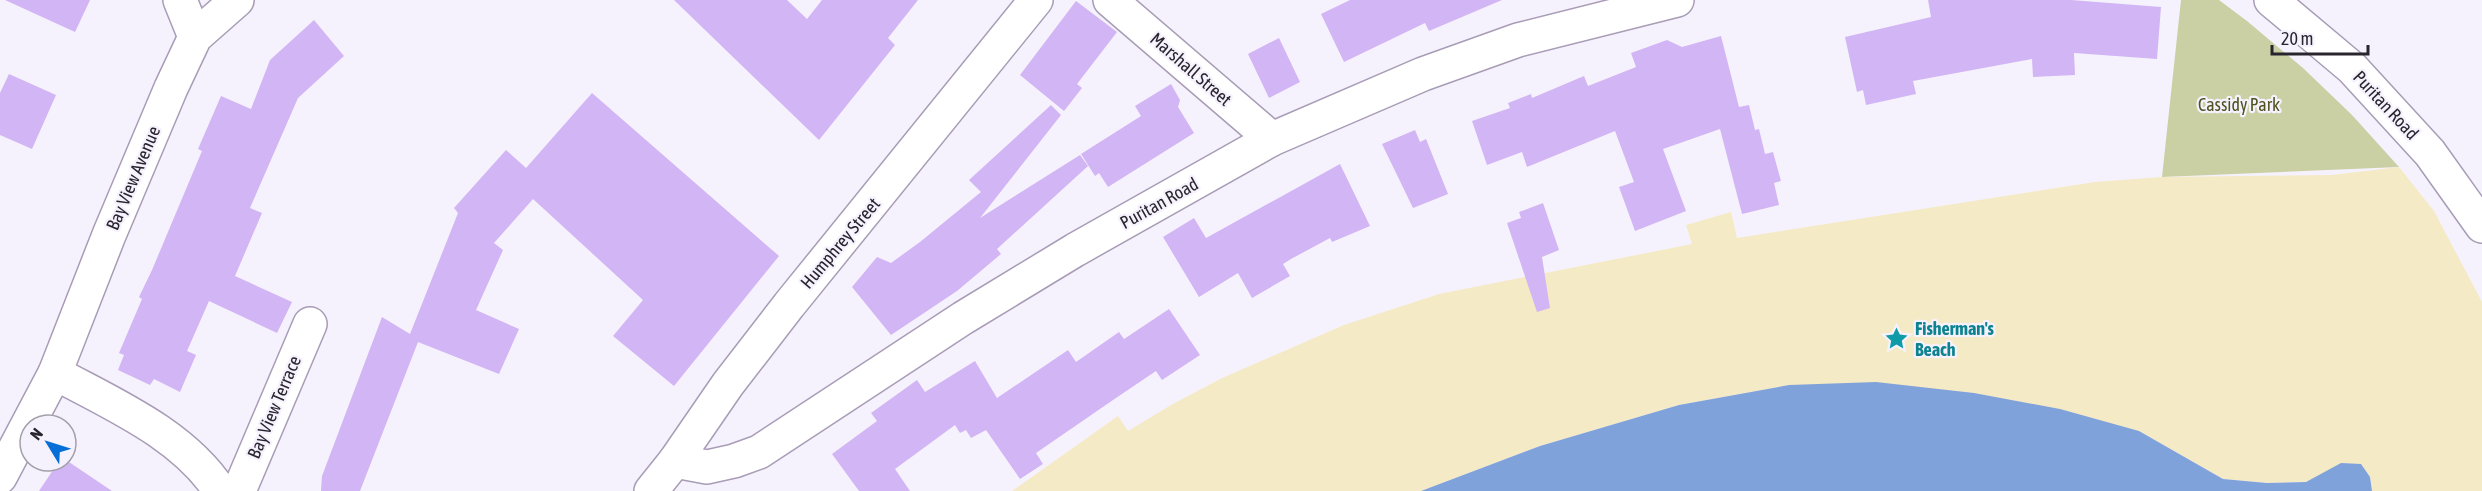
<svg xmlns="http://www.w3.org/2000/svg" width="2482" height="491" viewBox="0 0 2482 491" font-family="'Asap Condensed',sans-serif">
	<style>
		.green { fill: #cbcfa4 }
		.sand { fill: #f4eac5 }
		.water { fill: #80a2db }
		.building { fill: #d2b5f4 }
		.lines { fill: none; stroke-linecap: round; stroke-linejoin: round }
		.minor-casing { stroke: #a89cb6; stroke-width: 36 }
		.major-casing { stroke: #a89cb6; stroke-width: 36 }
		.minor { stroke: #fff; stroke-width: 33 }
		.major { stroke: #fff; stroke-width: 33 }
		.labels { text-anchor: middle; dominant-baseline: central; stroke-width: 4.5; stroke-linejoin: round; paint-order: stroke }
		.street-label { font-size: 18px; fill: #29242e; stroke: #f6f2fd }
		.park-label { font-size: 18px; fill: #4f521e; stroke: #f6f2fd }
		.culture-label { font-size: 18px; font-weight: bold; fill: #0d838f; stroke: #f6f2fd; text-anchor: start }
	</style>
	<rect width="100%" height="100%" fill="#f6f2fd"/>
	<polygon class="green" points="2181,0 2219,0 2247,21 2303,68 2352,115 2399,167 2162,177"/>
	<polygon class="sand" points="2399,167 2434,211 2482,302 2482,491 2372,491 2370,477 2342,463 2306,482 2267,483 2223,479 2139,431 1789,385 1679,405 1540,446 1421,491 1012,491 1118,416 1128,431 1171,405 1222,378 1344,325 1439,294 1692,244 1686,225 1731,212 1737,238 2095,182 2162,177 2332,175"/>
	<polygon class="water" points="1876,382 1974,393 2060,409 2139,431 2223,479 2267,483 2306,482 2341,463 2361,464 2370,477 2372,491 1421,491 1540,446 1679,405 1789,385"/>
	<g class="building">
		<polygon points="5,0 90,0 75,32"/>
		<polygon points="674,0 787,0 807,19 822,0 918,0 888,38 895,45 819,140"/>
		<polygon points="1350,0 1502,0 1429,31 1425,23 1344,62 1321,14"/>
		<polygon points="1928,0 2071,0 2161,7 2157,59 2074,53 2075,75 2033,77 2032,59 1913,81 1916,94 1866,105 1863,90 1857,92 1845,37 1931,17"/>
		<polygon points="1076,1 1117,32 1077,84 1082,88 1064,111 1020,75"/>
		<polygon points="314,20 344,56 298,98 250,208 262,213 235,276 292,302 277,333 209,301 187,351 196,355 180,392 154,379 150,385 118,370 124,355 119,353 142,299 139,297 152,270 202,151 198,149 221,96 251,109 270,60"/>
		<polygon points="1721,36 1739,107 1749,105 1755,130 1759,129 1765,154 1773,152 1781,181 1774,183 1779,205 1742,214 1720,129 1663,149 1686,211 1635,231 1619,187 1634,182 1615,131 1527,167 1522,152 1487,165 1472,121 1510,108 1508,103 1531,94 1532,98 1584,76 1588,86 1636,67 1631,53 1667,40 1682,47"/>
		<polygon points="1279,38 1300,82 1269,98 1248,54"/>
		<polygon points="9,74 56,95 32,149 0,135 0,93"/>
		<polygon points="1171,84 1180,100 1178,107 1194,133 1108,187 1099,173 1095,176 1081,154 1141,116 1135,106"/>
		<polygon points="592,93 779,256 674,386 613,336 643,300 533,199 494,243 503,250 476,310 519,329 499,374 418,342 360,491 321,491 322,476 382,317 410,334 458,213 454,208 506,150 526,168"/>
		<polygon points="1051,105 1061,115 980,218 1080,155 1088,166 997,249 1001,254 957,291 891,335 852,287 877,257 891,263 920,242 981,192 969,180"/>
		<polygon points="1415,130 1420,142 1426,139 1448,194 1413,208 1382,144"/>
		<polygon points="1340,164 1370,226 1332,242 1330,238 1291,259 1283,264 1290,276 1252,298 1238,273 1199,297 1163,237 1194,218 1206,238"/>
		<polygon points="1543,203 1559,250 1542,257 1550,308 1537,312 1507,223 1521,218 1519,212"/>
		<polygon points="1169,309 1200,355 1162,380 1156,371 1113,400 1036,453 1043,464 1020,479 986,430 971,438 966,430 960,433 955,425 895,469 910,491 859,491 832,454 877,421 871,413 917,380 925,392 975,361 997,398 1068,350 1076,362 1119,332 1124,339"/>
		<polygon points="66,460 112,491 39,491 59,461"/>
	</g>
	<g class="lines">
		<defs>
			<g id="minor">
				<polyline points="180,0 195,37"/>
				<polyline points="1110,0 1272,139"/>
				<polyline points="2271,0 2352,68 2430,153 2482,226"/>
				<polyline points="55,373 109,235 171,88 195,37 237,0"/>
				<polyline points="675,461 707,467 734,461 759,452 963,318 1075,250 1272,139 1423,74 1518,40 1677,0"/>
				<path d="M0,477L55,373C112,404 183,434 220,491"/>
				<polyline points="239,491 310,324"/>
			</g>
			<polyline id="major" points="651,491 675,461 728,384 789,305 1036,0"/>
		</defs>
		<use href="#minor" class="minor-casing"/>
		<use href="#major" class="major-casing"/>
		<use href="#minor" class="minor"/>
		<use href="#major" class="major"/>
	</g>
	<defs>
		<symbol id="sight-bare" viewBox="-9 -9 18 18"><path d="M0-6L1.8-2.2L6-1.7L2.9 1.2L3.7 5.4L0 3.3L-3.7 5.4L-2.9 1.2L-6-1.7L-1.8-2.2Z" fill="#0f9aa8" stroke="#f6f2fd" stroke-width="2.5" paint-order="stroke"/></symbol>
	</defs>
	<g fill-rule="evenodd">
		<use href="#sight-bare" x="1880" y="322" width="33" height="33"/>
	</g>
	<g class="labels">
		<g class="street-label">
			<text transform="translate(1191 69) rotate(41)">Marshall Street</text>
			<text transform="translate(2386 105) rotate(47)">Puritan Road</text>
			<text transform="translate(133 178) rotate(-67)">Bay View Avenue</text>
			<text transform="translate(1159 203) rotate(-29)">Puritan Road</text>
			<text transform="translate(840 243) rotate(-50)">Humphrey Street</text>
			<text transform="translate(274 407) rotate(-67)">Bay View Terrace</text>
		</g>
		<g class="park-label">
			<text x="2239" y="104">Cassidy Park</text>
		</g>
		<g class="culture-label">
			<text x="1915" y="328">Fisherman's<tspan x="1915" dy="21">Beach</tspan></text>
		</g>
	</g>
	<g transform="translate(48 443) rotate(308)"><circle r="28" fill="#f6f2fd" stroke="#a4a0aa" stroke-width="1.5"/>
	<path d="M0-4.5L10 22L0 15L-10 22Z" fill="#056fd7"/>
	<text y="-9" font-size="16" font-weight="bold" text-anchor="middle" fill="#29242e">N</text>
	</g>
	<path d="M2272 45v9h96v-9" fill="none" stroke="#29242e" stroke-width="3"/>
	<text x="2281" y="45" font-size="18" fill="#29242e" stroke="#f6f2fd" stroke-width="4.5" paint-order="stroke">20 m</text>
</svg>
